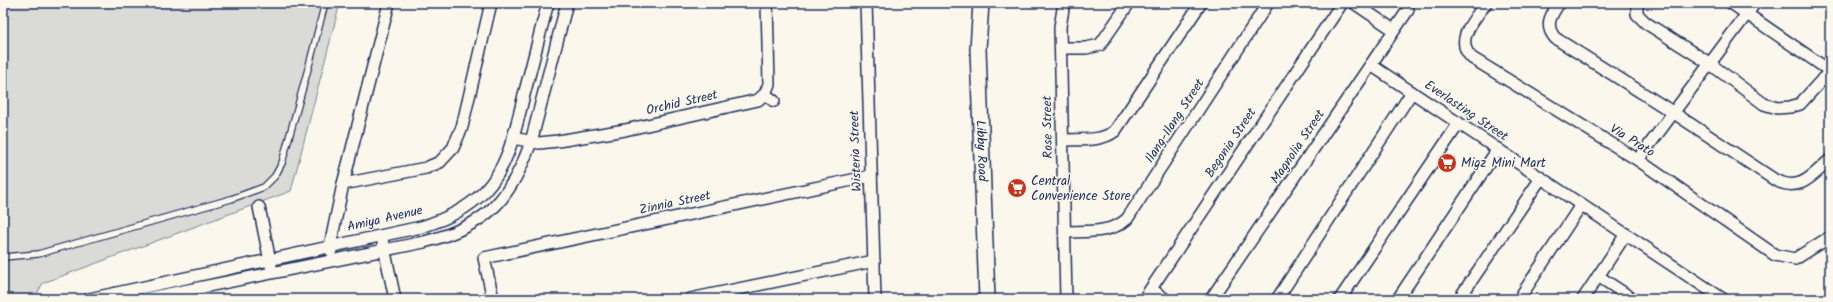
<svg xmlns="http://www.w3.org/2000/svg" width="1833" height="302" viewBox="0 0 1833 302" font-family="Kalam,sans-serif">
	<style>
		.green { fill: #dadad7; stroke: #7a849a }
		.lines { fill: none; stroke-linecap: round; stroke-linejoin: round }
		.service-casing { stroke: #1b2f5e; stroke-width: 8 }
		.minor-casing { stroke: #1b2f5e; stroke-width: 14 }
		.secondary-casing { stroke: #1b2f5e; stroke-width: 18 }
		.service { stroke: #fbf7ec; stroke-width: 5.5 }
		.minor { stroke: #fbf7ec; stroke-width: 11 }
		.secondary { stroke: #fbf7ec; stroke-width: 15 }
		.labels { text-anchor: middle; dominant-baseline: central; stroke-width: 3; stroke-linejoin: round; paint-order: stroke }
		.street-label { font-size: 13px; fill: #1b2f5e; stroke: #fbf7ec }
		.poi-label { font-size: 13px; fill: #1b2f5e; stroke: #fbf7ec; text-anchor: start }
	</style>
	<rect width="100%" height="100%" fill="#fbf7ec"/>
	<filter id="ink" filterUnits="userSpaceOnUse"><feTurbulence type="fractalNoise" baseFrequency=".025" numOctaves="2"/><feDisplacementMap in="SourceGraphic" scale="8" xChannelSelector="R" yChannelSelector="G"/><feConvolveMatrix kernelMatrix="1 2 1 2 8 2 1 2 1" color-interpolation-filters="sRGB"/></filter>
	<g filter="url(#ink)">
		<polygon class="green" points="3,3 340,3 291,191 43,283 34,299 3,299"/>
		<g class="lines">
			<defs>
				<polyline id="service" points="3,257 38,254 231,199 264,187 275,176 282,163 311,58 325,3"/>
				<g id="minor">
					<polyline points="866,3 875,299"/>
					<polyline points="1064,3 1060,27 1066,299"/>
					<polyline points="1354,3 1394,30"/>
					<path d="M1486,3C1475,19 1453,40 1472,58L1638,160L1775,255L1795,259L1830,237"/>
					<path d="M1559,3C1551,15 1544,25 1555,38L1674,113L1775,180C1801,193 1812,175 1830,160"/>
					<polyline points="1637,3 1637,14 1646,23 1709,63 1764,104 1777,108 1790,107 1800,104 1830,71"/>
					<polyline points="1731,3 1830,71"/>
					<polyline points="1061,48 1086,48 1100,45 1129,3"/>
					<polyline points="1371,65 1723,299"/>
					<polyline points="765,94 774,101"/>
					<polyline points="513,138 539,143 558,141 625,130 758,100 765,94 769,84 767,3"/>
					<path d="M1063,140C1080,139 1101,142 1115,131L1201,3"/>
					<polyline points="1638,160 1755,3"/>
					<polyline points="343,184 426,168 440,162 453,148 462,127 491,3"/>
					<polyline points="259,207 271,266"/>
					<path d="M1065,232C1086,231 1110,234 1127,219L1268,3"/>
					<polyline points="383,243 395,299"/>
					<polyline points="331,251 330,246 343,184 389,3"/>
					<polyline points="1598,276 1633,299"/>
					<polyline points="1151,289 1165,299"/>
					<path d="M89,299L421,227C444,220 467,209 484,192C510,165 516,126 525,91C533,62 540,32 548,3"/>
					<path d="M144,299L424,242C486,226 510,201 531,142L567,3"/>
					<polyline points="493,299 484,258 871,176"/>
					<polyline points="690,299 874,261"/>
					<polyline points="1144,299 1342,3"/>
					<polyline points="1211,299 1408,10"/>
					<polyline points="1277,299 1412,92"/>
					<polyline points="1340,299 1459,123"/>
					<polyline points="1398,299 1498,149"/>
					<polyline points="1459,299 1541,178"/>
					<polyline points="1519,299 1581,205"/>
					<polyline points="1583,299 1626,234"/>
				</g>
				<g id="secondary">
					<path id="s1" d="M981,3L978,49L987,299"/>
				</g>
			</defs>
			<use href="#service" class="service-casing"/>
			<use href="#minor" class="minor-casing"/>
			<use href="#secondary" class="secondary-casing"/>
			<use href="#service" class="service"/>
			<use href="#minor" class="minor"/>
			<use href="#secondary" class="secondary"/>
		</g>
	</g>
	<defs>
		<symbol id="supermarket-disc" viewBox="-11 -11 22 22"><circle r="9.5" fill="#c8321e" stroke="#fbf7ec"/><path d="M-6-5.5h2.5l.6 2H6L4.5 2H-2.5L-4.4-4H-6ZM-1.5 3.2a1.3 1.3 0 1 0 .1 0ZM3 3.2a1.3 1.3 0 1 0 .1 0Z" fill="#fff"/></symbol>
	</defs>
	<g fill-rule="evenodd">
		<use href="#supermarket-disc" x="1436" y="152" width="22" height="22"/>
		<use href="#supermarket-disc" x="1006" y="177" width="22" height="22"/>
	</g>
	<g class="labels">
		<g class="street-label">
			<text transform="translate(682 103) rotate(-13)">Orchid Street</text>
			<text transform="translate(1466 111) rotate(34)">Everlasting Street</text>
			<text transform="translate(1175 121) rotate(-57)">Ilang-Ilang Street</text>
			<text transform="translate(1048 127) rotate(-91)">Rose Street</text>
			<text transform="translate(1632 141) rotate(32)">Via Prato</text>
			<text transform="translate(1231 143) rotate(-56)">Begonia Street</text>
			<text transform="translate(1298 147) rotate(-56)">Magnolia Street</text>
			<text transform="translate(856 151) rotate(-92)">Wisteria Street</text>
			<text stroke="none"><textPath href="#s1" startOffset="148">Libby Road</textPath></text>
			<text transform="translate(675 203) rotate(-12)">Zinnia Street</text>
			<text transform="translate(385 219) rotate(-13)">Amiya Avenue</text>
		</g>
		<g class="poi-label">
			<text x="1461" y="163">Migz Mini Mart</text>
			<text x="1031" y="181">Central<tspan x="1031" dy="15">Convenience Store</tspan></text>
		</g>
	</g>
	<rect width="1833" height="302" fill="none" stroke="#fbf7ec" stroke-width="16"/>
	<rect x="8" y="8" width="1817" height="286" fill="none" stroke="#1b2f5e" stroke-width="1.5" filter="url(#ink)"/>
</svg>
